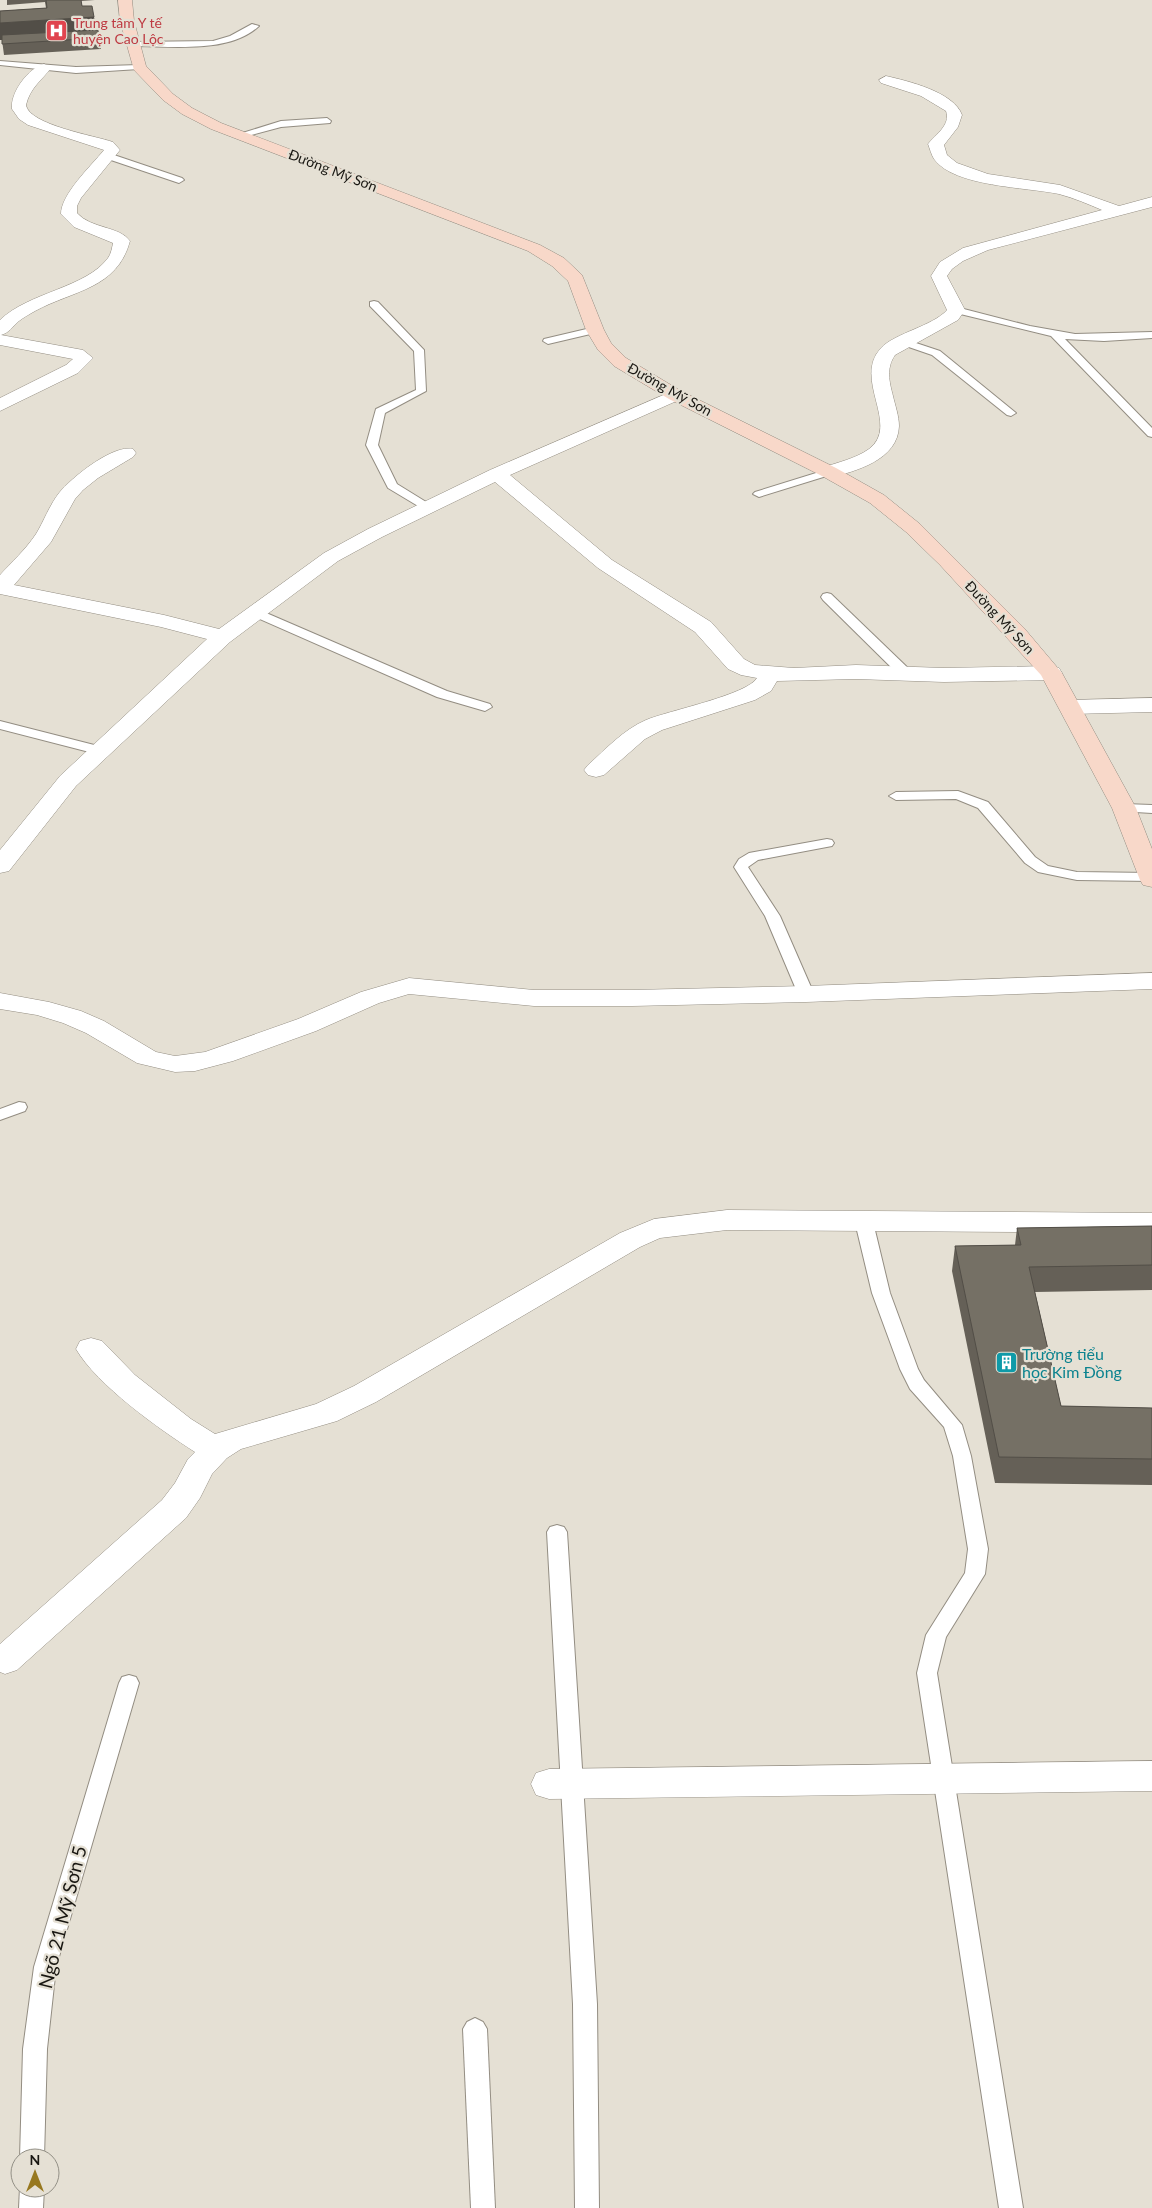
<svg xmlns="http://www.w3.org/2000/svg" width="1152" height="2208" viewBox="0 0 1152 2208" font-family="Lato,sans-serif">
	<style>
		.lines { fill: none; stroke-linecap: round; stroke-linejoin: round }
		.lane-casing { stroke: #938d82; stroke-width: 2 }
		.street-casing { stroke: #938d82; stroke-width: 1 }
		.secondary-casing { stroke: #938d82; stroke-width: 1 }
		.lane { fill: #fff; fill-rule: evenodd }
		.street { fill: #fff; fill-rule: evenodd }
		.secondary { fill: #f8d8c9; fill-rule: evenodd }
		.wall { fill: #656057 }
		.shaded-wall { fill: #524e47 }
		.building { fill: #757065; stroke: #524e47 }
		.labels { text-anchor: middle; dominant-baseline: central; stroke-width: 4.5; stroke-linejoin: round; paint-order: stroke }
		.far-health-label { font-size: 14px; fill: #be3a42; stroke: #e5e0d4; text-anchor: start }
		.far-street-label { font-size: 14px; fill: #191712; stroke: #e5e0d4 }
		.culture-label { font-size: 16px; fill: #0d838f; stroke: #e5e0d4; text-anchor: start }
		.near-street-label { font-size: 19px; fill: #191712; stroke: #e5e0d4 }
	</style>
	<rect width="100%" height="100%" fill="#e5e0d4"/>
	<g class="lines">
		<defs>
			<g id="lane">
				<path d="M252,24L259,26C229,54 171,46 133,46L129,44L133,42L213,41L230,36Z"/>
				<polygon points="0,61 76,67 139,65 143,67 139,69 76,73 0,65"/>
				<polygon points="327,118 331,121 330,123 281,127 240,138 236,135 281,121"/>
				<polygon points="108,153 182,178 184,180 179,183 176,182 105,158 104,156"/>
				<polygon points="374,301 378,302 424,350 426,391 385,413 378,445 397,484 431,505 433,507 431,509 423,509 388,488 366,445 376,409 416,390 414,351 370,306 370,302"/>
				<polygon points="956,307 1030,326 1075,334 1152,332 1152,338 1104,341 1065,339 1152,428 1152,437 1148,436 1051,336 952,312 951,310"/>
				<polygon points="595,327 600,330 599,332 548,344 543,341 544,339"/>
				<polygon points="904,339 940,351 1016,413 1011,416 1007,415 932,355 900,344 899,342"/>
				<polygon points="829,469 833,470 835,472 833,474 759,497 753,494 755,492"/>
				<polygon points="827,593 831,594 910,670 911,673 910,676 900,676 823,600 821,597 823,594"/>
				<polygon points="257,609 447,691 490,704 492,707 485,711 437,697 253,616 251,613 253,610"/>
				<polygon points="0,721 106,748 108,751 101,755 0,729"/>
				<polygon points="958,791 988,802 1035,857 1048,866 1077,872 1151,873 1152,881 1077,880 1038,872 1025,863 978,808 956,799 896,800 889,796 896,792"/>
				<polygon points="1124,804 1152,805 1152,813 1119,811 1117,808 1119,805"/>
				<polygon points="827,839 832,840 834,843 832,846 758,860 748,867 780,916 814,994 811,997 801,997 798,994 765,916 734,867 739,859 749,853"/>
				<polygon points="19,1102 25,1103 27,1107 25,1111 0,1120 0,1109"/>
				<polygon points="864,1216 870,1218 873,1222 890,1293 918,1369 924,1380 962,1425 971,1456 988,1549 985,1574 946,1637 937,1673 1023,2208 999,2208 917,1673 926,1635 965,1573 968,1549 953,1456 944,1427 910,1389 900,1369 872,1293 855,1222 858,1218"/>
				<polygon points="557,1525 564,1527 567,1532 597,2004 599,2208 575,2208 573,2004 547,1532 550,1527"/>
				<polygon points="129,1675 136,1677 139,1683 56,1967 47,2049 44,2158 20,2158 23,2049 34,1967 119,1683 122,1677"/>
				<polygon points="475,2018 483,2022 487,2029 495,2208 471,2208 463,2029 467,2022"/>
				<polygon points="20,2187 44,2188 43,2208 19,2208"/>
			</g>
			<g id="street">
				<path d="M44,64L51,68C41,81 30,88 26,105C29,125 96,136 113,142L120,150L81,198L77,206V213C91,229 120,226 130,241C117,289 74,290 35,311C30,314 24,317 19,321C13,326 9,333 1,335L83,350L93,358L78,373L0,411V398L66,365L73,359L0,345V320C29,292 86,288 108,258C111,254 112,248 113,243L74,227L61,214C61,194 91,166 104,150L28,125L19,119L12,109C10,93 28,68 44,64Z"/>
				<path d="M886,76C908,81 954,92 962,115L958,127L944,145L947,155L957,163L988,174L1060,185L1119,206L1152,197V207L988,250L963,261L952,269L947,276L965,310L958,320L895,355C886,368 889,381 893,396C895,405 899,416 899,426C898,460 856,471 829,478L822,476L819,472L822,468C838,462 855,459 869,449C901,425 852,379 881,348C895,333 933,326 947,310L931,276L940,262L963,248L1102,210C1088,204 1074,198 1059,194C1026,187 954,187 934,159C931,154 930,149 928,144C936,134 951,125 946,111L921,96L881,83L879,80Z"/>
				<path d="M675,390L681,391L684,395L681,399L510,475L612,560L711,622L744,659L755,665L794,668L856,665L944,668L1051,666L1059,668L1062,673L1059,678L1051,680L944,682L856,679L777,681L771,691L755,700L662,730L645,739L604,775L596,777L588,775L584,770L588,765C606,749 623,730 646,720C667,711 747,695 757,678L741,675L728,669L695,632L598,568L495,482L382,537L338,561L230,642L76,786L9,871L0,873V850L60,776L207,639L161,627L0,594V575C12,562 26,549 36,534C44,521 49,506 59,493C71,478 113,444 133,449L136,453L133,457L98,478L83,490L75,499L51,542L14,585L164,615L219,629L324,553L368,529L490,470Z"/>
				<polygon points="1152,698 1152,712 1071,714 1063,712 1060,707 1063,702 1071,700"/>
				<polygon points="1152,973 1152,989 806,1002 632,1006 534,1006 409,994 379,1003 316,1031 233,1061 195,1071 175,1072 137,1063 86,1033 63,1023 37,1015 0,1009 0,993 49,1002 81,1011 104,1021 156,1052 175,1056 205,1052 298,1019 361,992 409,978 534,990 632,990 806,986"/>
				<path d="M727,1210L1152,1213V1233L727,1230L660,1238L640,1247L376,1402L337,1421L241,1449L227,1458L212,1474L200,1498L186,1518L17,1670L5,1674L0,1672V1644L162,1500L175,1483L188,1459L195,1452C159,1429 97,1385 76,1349L80,1341L91,1338L102,1341L135,1375L191,1419L215,1434L316,1404L354,1386L620,1233L654,1219Z"/>
				<polygon points="1152,1761 1152,1791 549,1799 536,1795 531,1784 536,1773 549,1769"/>
			</g>
			<polygon id="secondary" points="118,0 132,0 134,21 146,66 173,94 192,108 221,123 540,245 564,258 582,275 604,330 611,343 626,358 681,391 836,468 884,495 920,524 1024,628 1062,673 1136,808 1152,849 1152,887 1143,885 1140,880 1112,808 1041,675 940,565 906,532 870,503 822,476 669,399 614,366 598,350 586,330 568,281 552,266 528,251 211,129 182,114 163,100 134,70 120,21"/>
		</defs>
		<use href="#lane" class="lane-casing"/>
		<use href="#street" class="street-casing"/>
		<use href="#secondary" class="secondary-casing"/>
		<use href="#lane" class="lane"/>
		<use href="#street" class="street"/>
		<use href="#secondary" class="secondary"/>
	</g>
	<g class="wall">
		<polygon points="7,0 95,0 81,1 82,6 94,17 96,30 99,38 101,49 4,55 2,40 0,40 0,11 46,8 45,2 7,5"/>
		<polygon points="1152,1226 1152,1290 1035,1292 1061,1406 1152,1408 1152,1485 995,1483 952,1271 955,1246 1015,1245 1017,1228"/>
	</g>
	<polygon class="shaded-wall" points="94,17 96,34 0,40 0,23"/>
	<g class="building">
		<polygon points="46,0 81,0 82,6 92,6 94,17 0,23 0,11 47,8"/>
		<polygon points="98,30 99,38 2,44 2,35"/>
		<polygon points="1152,1226 1152,1265 1029,1267 1061,1406 1152,1408 1152,1459 999,1457 955,1246 1021,1245 1017,1228"/>
	</g>
	<defs>
		<symbol id="hospital-square" viewBox="-11 -11 22 22"><rect x="-9" y="-9" width="18" height="18" rx="4" fill="#e0444e" stroke="#e5e0d4"/><path d="M-5-5h3v3.5h4V-5h3V5h-3V1.5h-4V5h-3Z" fill="#fff"/></symbol>
		<symbol id="building-square" viewBox="-11 -11 22 22"><rect x="-9" y="-9" width="18" height="18" rx="4" fill="#0f9aa8" stroke="#e5e0d4"/><path d="M-4-6H4V6H1V3H-1V6H-4ZM-2.5-4.3h1.7v1.8h-1.7ZM.8-4.3h1.7v1.8H.8ZM-2.5-1h1.7V.8h-1.7ZM.8-1h1.7V.8H.8Z" fill="#fff"/></symbol>
	</defs>
	<g fill-rule="evenodd">
		<use href="#hospital-square" x="44" y="18" width="25" height="25"/>
		<use href="#building-square" x="994" y="1350" width="25" height="25"/>
	</g>
	<g class="labels">
		<g class="far-health-label">
			<text x="73" y="22">Trung tâm Y tế<tspan x="73" dy="16">huyện Cao Lộc</tspan></text>
		</g>
		<g class="far-street-label">
			<text transform="translate(333 170) rotate(21)">Đường Mỹ Sơn</text>
			<text transform="translate(670 389) rotate(29)">Đường Mỹ Sơn</text>
			<text transform="translate(1000 617) rotate(47)">Đường Mỹ Sơn</text>
		</g>
		<g class="culture-label">
			<text x="1022" y="1353">Trường tiểu<tspan x="1022" dy="18">học Kim Đồng</tspan></text>
		</g>
		<g class="near-street-label">
			<text transform="translate(62 1917) rotate(-76)">Ngõ 21 Mỹ Sơn 5</text>
		</g>
	</g>
	<g transform="translate(35 2173)"><circle r="24" fill="#e5e0d4" stroke="#939086"/>
	<path d="M0-4L9 19L0 12L-9 19Z" fill="#977820"/>
	<text y="-8" font-size="14" font-weight="bold" text-anchor="middle" fill="#191712">N</text>
	</g>
</svg>
